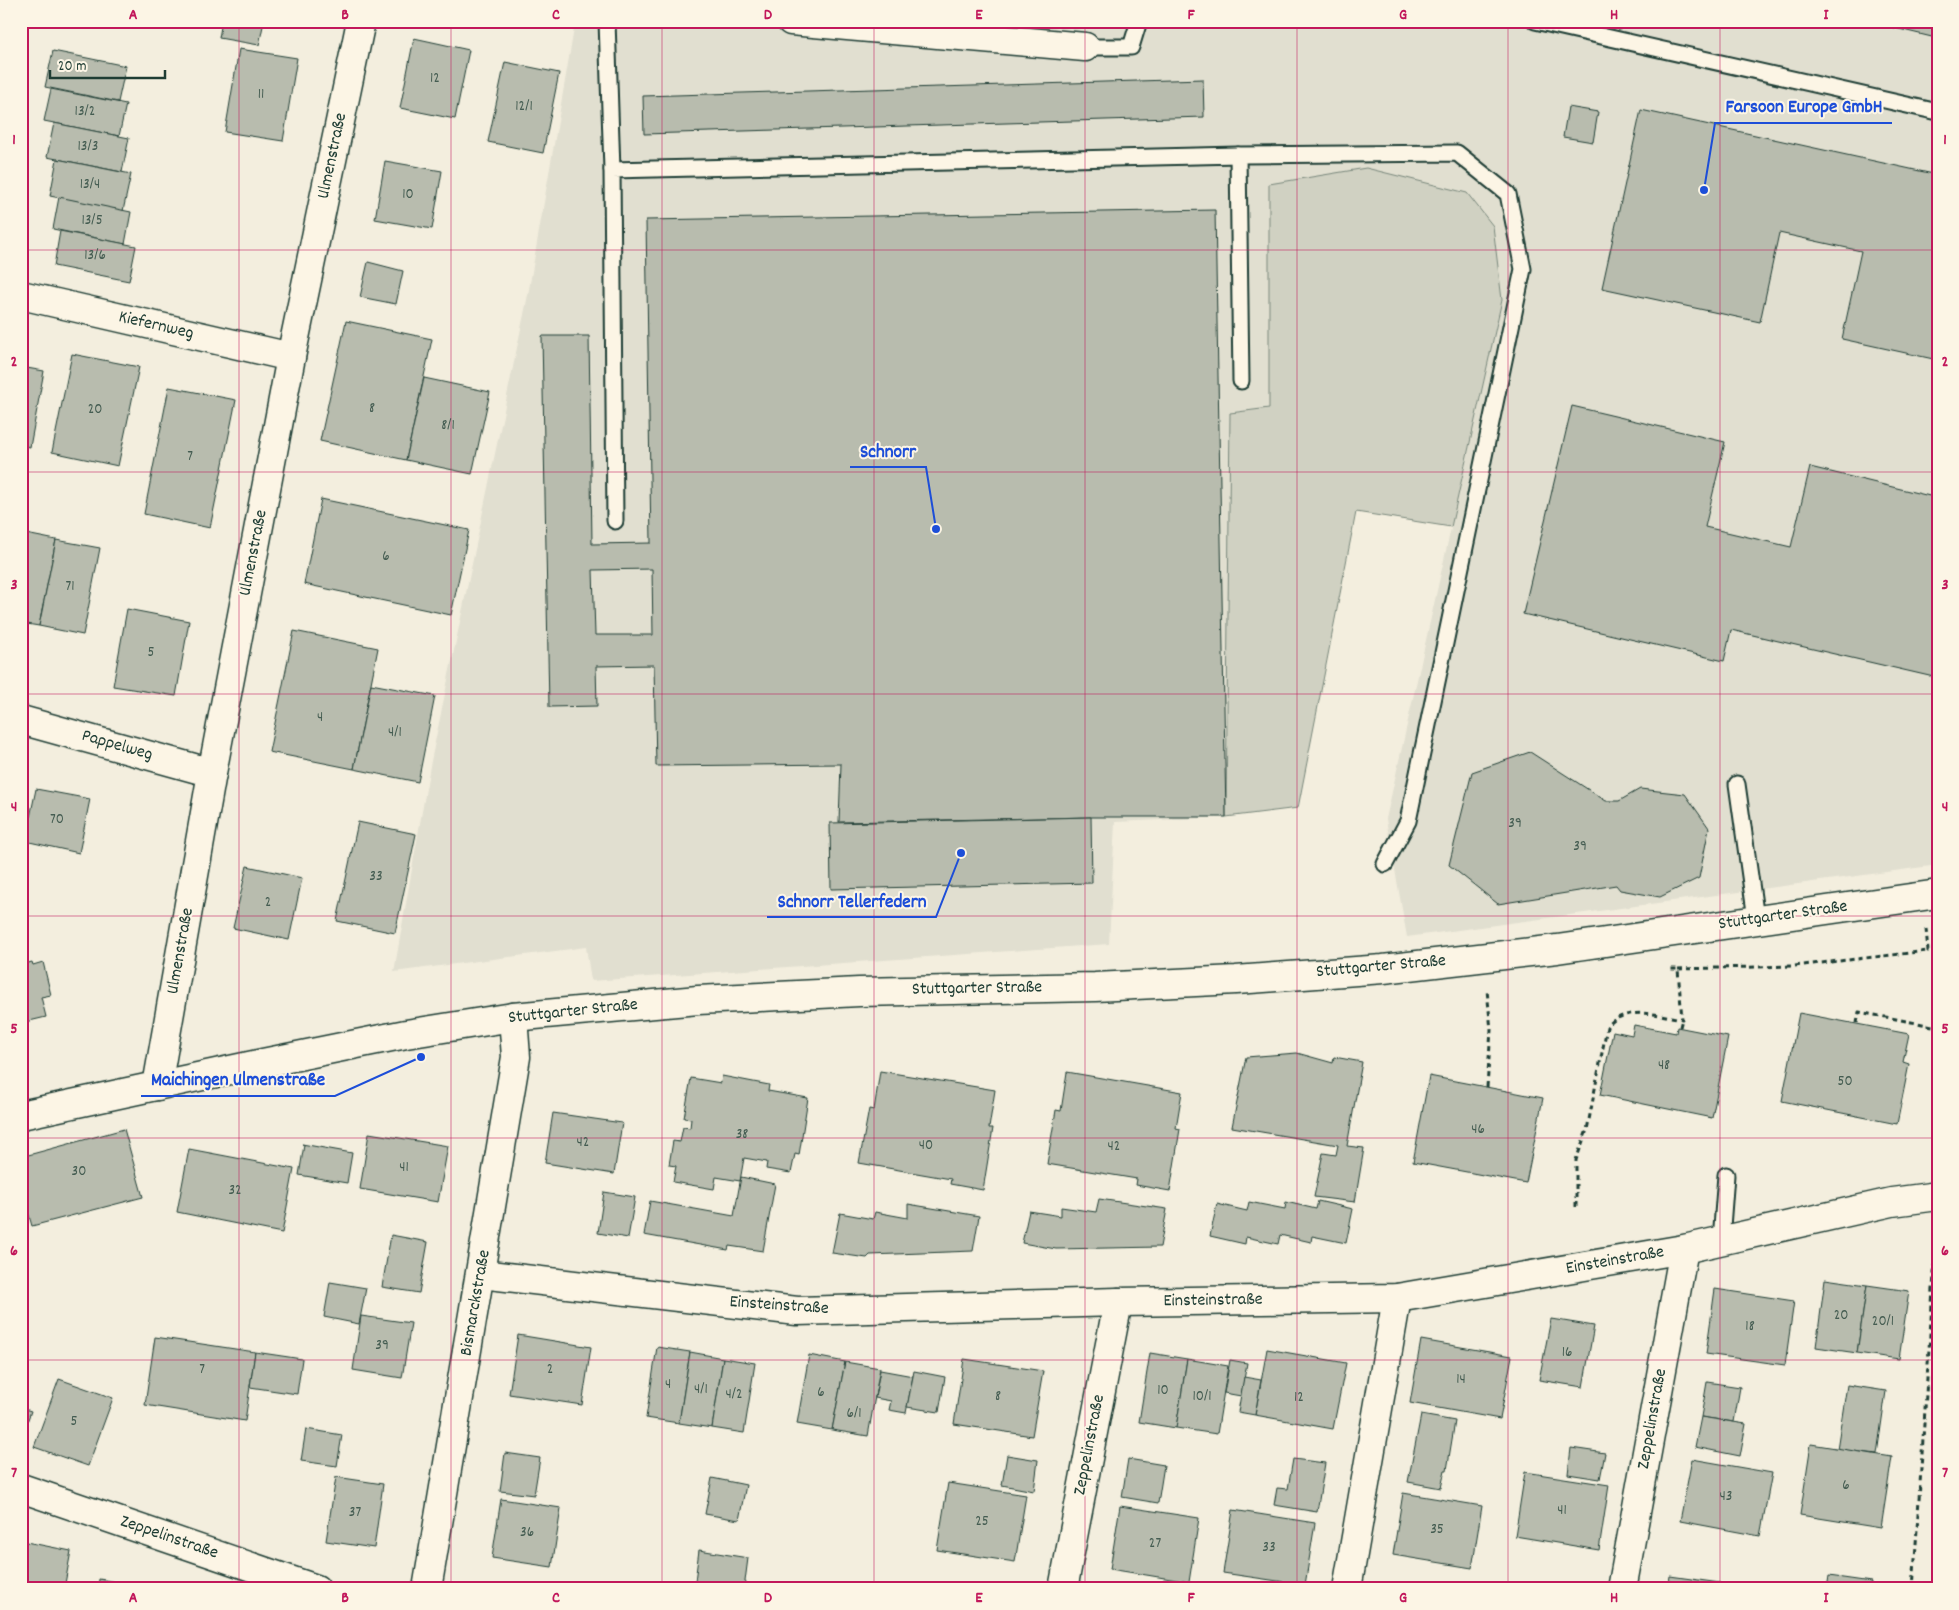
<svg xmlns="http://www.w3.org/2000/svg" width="1959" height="1610" viewBox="0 0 1959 1610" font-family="Dekko,sans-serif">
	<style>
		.built { fill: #e1dfd0 }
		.green { fill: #d0d1c2; stroke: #78877b }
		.building { fill: #b8bcae; stroke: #1f3d34; fill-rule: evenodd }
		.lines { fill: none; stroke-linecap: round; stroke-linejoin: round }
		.lane-casing { stroke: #1f3d34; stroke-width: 19 }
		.street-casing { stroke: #1f3d34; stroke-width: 31 }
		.secondary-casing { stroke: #1f3d34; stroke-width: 31 }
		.path { stroke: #1f3d34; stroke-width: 3; stroke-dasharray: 5 4; stroke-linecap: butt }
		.lane { stroke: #fcf5e5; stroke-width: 15 }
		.street { stroke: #fcf5e5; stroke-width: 28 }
		.secondary { stroke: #fcf5e5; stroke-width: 28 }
		.grid { fill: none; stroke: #c2185b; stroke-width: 1; stroke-opacity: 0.55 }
		.labels { text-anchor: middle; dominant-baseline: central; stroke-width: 4; stroke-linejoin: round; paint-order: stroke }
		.number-label { font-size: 15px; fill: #455d52 }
		.street-label { font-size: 18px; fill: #1f3d34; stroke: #fcf5e5 }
		.leader { fill: none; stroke: #1d4ed8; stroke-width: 2 }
		.callout-dot { fill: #1d4ed8; stroke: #fcf5e5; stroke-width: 2 }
		.callout-label { font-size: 19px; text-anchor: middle; font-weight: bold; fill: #1d4ed8; stroke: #fcf5e5; stroke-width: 4; stroke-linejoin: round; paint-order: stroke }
		.neatline { fill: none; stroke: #c2185b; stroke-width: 2 }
		.grid-label { font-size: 16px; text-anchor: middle; font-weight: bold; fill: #c2185b }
	</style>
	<rect width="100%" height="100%" fill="#f3eede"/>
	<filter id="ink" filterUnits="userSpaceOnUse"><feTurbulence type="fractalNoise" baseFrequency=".02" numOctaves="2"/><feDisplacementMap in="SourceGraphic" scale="10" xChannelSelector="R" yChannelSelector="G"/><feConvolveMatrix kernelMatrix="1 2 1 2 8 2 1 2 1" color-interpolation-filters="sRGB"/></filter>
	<g filter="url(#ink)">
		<polygon class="built" points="563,21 1938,21 1938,865 1407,937 1386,819 1502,300 1269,184 1269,408 1230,413 1226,817 1115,822 1109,944 591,981 586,947 394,972 430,766 528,295 575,23"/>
		<polygon class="green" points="1366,168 1467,193 1493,226 1502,300 1451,527 1356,512 1298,808 1226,817 1230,413 1269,408 1269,184"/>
		<g class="building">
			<polygon points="120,21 208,21 208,22 120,27"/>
			<polygon points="222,21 264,21 259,45 219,38"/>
			<polygon points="1866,21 1938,21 1938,30 1936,38"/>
			<polygon points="414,38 469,50 455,119 400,108"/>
			<polygon points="239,49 297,58 283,141 225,132"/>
			<polygon points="53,51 126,66 118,102 45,87"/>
			<polygon points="505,62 559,73 543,153 488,142"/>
			<polygon points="1203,79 1204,117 644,134 643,96"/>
			<polygon points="51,89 126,104 119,136 44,121"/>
			<polygon points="1568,107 1598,112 1593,142 1563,137"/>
			<polygon points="1641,110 1938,175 1938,360 1842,339 1861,251 1779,233 1760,322 1602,288"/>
			<polygon points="54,123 129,138 122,172 47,157"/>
			<polygon points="57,159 131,174 123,211 50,196"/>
			<polygon points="385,161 442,171 432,229 375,219"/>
			<polygon points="59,197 131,212 125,244 53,229"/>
			<path d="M1215,210L1226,817H1091L839,822L841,764L656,766L654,665L596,666L597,706L549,707L542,336H589L592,544L651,543L646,220ZM652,569L653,635H595L593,570Z"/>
			<polygon points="60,231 136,246 129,281 54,266"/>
			<polygon points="368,262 403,271 396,304 360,297"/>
			<polygon points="346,321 432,339 406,460 320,441"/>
			<polygon points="72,354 139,367 118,466 52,452"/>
			<polygon points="21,367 44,371 30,447 21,445"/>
			<polygon points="424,378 490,392 472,474 406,460"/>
			<polygon points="169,387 236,400 210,528 144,514"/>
			<polygon points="1572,406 1725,442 1705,527 1791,547 1810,467 1938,498 1938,678 1731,630 1724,661 1523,614"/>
			<polygon points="321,499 469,530 451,615 304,584"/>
			<polygon points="21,533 56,540 39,626 21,623"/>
			<polygon points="56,540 100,548 83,635 39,626"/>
			<polygon points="127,609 189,621 176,696 113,686"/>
			<polygon points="294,631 378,648 354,769 269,752"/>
			<polygon points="371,684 435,696 418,782 354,769"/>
			<polygon points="1530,752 1606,801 1619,801 1640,789 1685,794 1709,828 1699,878 1660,897 1620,890 1616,885 1498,904 1449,865 1472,772"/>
			<polygon points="36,789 90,799 79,853 25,841"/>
			<polygon points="1091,817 1092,883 831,889 830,823"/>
			<polygon points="358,822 416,834 395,933 337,921"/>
			<polygon points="247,866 302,878 289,940 233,928"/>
			<polygon points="32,962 33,965 43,962 51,995 41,997 46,1017 21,1023 21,965"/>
			<polygon points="1799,1013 1909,1034 1903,1062 1909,1064 1897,1124 1782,1101"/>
			<polygon points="1634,1025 1676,1033 1677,1027 1728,1037 1712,1118 1600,1095 1613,1031 1632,1035"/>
			<polygon points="1297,1053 1333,1063 1334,1057 1362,1062 1347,1146 1364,1148 1355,1202 1314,1197 1323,1153 1336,1155 1338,1145 1232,1127 1246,1057"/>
			<polygon points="880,1071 995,1090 989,1128 993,1128 983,1190 950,1184 951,1179 859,1163 869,1109 874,1110"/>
			<polygon points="1067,1072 1182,1092 1176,1128 1180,1129 1170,1191 1136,1185 1137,1179 1047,1164 1056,1110 1061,1111"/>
			<polygon points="722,1076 769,1085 768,1091 808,1098 799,1155 795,1154 791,1173 766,1169 767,1162 744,1158 740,1181 716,1177 714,1189 673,1182 676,1166 669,1165 673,1141 680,1142 683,1127 690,1128 691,1119 684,1118 691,1078 721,1083"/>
			<polygon points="1429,1076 1543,1098 1526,1183 1413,1162"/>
			<polygon points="553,1113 622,1123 614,1174 545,1163"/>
			<polygon points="124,1129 143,1197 32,1226 21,1188 21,1157"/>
			<polygon points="369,1133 448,1146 438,1202 360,1189"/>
			<polygon points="302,1144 352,1153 347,1183 299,1175 304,1145"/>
			<polygon points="189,1149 294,1169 282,1233 177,1212"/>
			<polygon points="741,1177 775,1184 763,1251 729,1246 728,1250 644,1235 650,1201 734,1216"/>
			<polygon points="604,1192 635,1197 628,1238 598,1233"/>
			<polygon points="1099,1199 1167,1209 1160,1247 1056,1249 1022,1243 1029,1211 1061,1216 1061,1207 1096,1212"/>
			<polygon points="1318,1201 1353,1209 1346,1243 1312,1236 1311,1242 1280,1235 1278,1244 1246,1237 1245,1244 1210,1236 1217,1204 1247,1211 1249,1202 1285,1209 1286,1202 1316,1209"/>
			<polygon points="908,1204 979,1216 973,1251 870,1255 867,1258 832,1253 840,1213 873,1219 875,1212 908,1218"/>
			<polygon points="391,1235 428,1242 419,1293 382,1287"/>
			<polygon points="1825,1279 1867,1285 1857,1353 1816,1347"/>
			<polygon points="330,1282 366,1288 359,1324 324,1317"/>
			<polygon points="1867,1285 1909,1291 1899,1359 1857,1353"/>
			<polygon points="1715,1289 1794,1301 1785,1365 1706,1354"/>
			<polygon points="361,1316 411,1323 402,1378 353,1370"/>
			<polygon points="1551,1319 1594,1326 1583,1387 1539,1380"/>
			<polygon points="518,1335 591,1347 582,1405 509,1394"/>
			<polygon points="155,1337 255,1352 245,1421 145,1405"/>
			<polygon points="1421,1340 1512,1356 1500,1419 1410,1403"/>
			<polygon points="657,1347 690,1352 679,1423 646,1418"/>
			<polygon points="1267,1349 1346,1363 1333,1429 1255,1415"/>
			<polygon points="255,1352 302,1359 297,1394 250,1387"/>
			<polygon points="690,1352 723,1358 712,1428 679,1423"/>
			<polygon points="1150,1353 1187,1359 1176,1428 1139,1422"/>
			<polygon points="809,1355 845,1362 832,1430 797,1424"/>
			<polygon points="723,1358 755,1363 744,1433 712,1428"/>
			<polygon points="964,1359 1043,1371 1032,1436 954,1424"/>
			<polygon points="1187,1359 1228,1366 1217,1434 1176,1428"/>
			<polygon points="1230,1360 1247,1363 1241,1396 1224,1393"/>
			<polygon points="845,1362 880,1368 868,1436 832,1430"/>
			<polygon points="880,1370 913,1376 906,1413 889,1410 891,1401 875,1398"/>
			<polygon points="914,1371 945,1377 939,1412 907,1407"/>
			<polygon points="1244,1377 1261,1380 1255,1415 1238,1412"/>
			<polygon points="59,1379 113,1398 88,1466 34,1447"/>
			<polygon points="1707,1382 1740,1387 1734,1422 1701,1417"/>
			<polygon points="1847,1385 1886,1391 1877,1454 1837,1449"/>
			<polygon points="21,1408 31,1411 21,1439"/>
			<polygon points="1421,1415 1455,1421 1447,1470 1445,1470 1441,1488 1408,1482"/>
			<polygon points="1701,1417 1746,1424 1740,1456 1695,1447"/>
			<polygon points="306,1429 342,1435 337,1466 301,1461"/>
			<polygon points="1811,1444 1892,1457 1881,1528 1800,1515"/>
			<polygon points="1571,1448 1605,1453 1600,1479 1568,1474"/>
			<polygon points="505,1453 540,1458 534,1495 500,1491"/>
			<polygon points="1007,1455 1038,1460 1034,1491 1002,1485"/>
			<polygon points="1128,1459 1164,1465 1158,1503 1122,1497"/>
			<polygon points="1293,1459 1325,1463 1317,1512 1274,1505 1277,1488 1288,1489"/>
			<polygon points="1692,1459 1772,1473 1760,1536 1680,1521"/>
			<polygon points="1525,1472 1609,1485 1599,1550 1515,1536"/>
			<polygon points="336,1477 383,1484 374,1548 326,1541"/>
			<polygon points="712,1478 746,1485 739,1520 705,1514"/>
			<polygon points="948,1483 1026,1495 1015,1562 937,1550"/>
			<polygon points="1403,1493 1482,1506 1472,1568 1393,1555"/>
			<polygon points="501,1499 561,1508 552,1567 492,1558"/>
			<polygon points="1120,1506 1199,1518 1189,1582 1110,1569"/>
			<polygon points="1233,1510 1315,1523 1305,1585 1223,1573"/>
			<polygon points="21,1541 71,1551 64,1589 21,1589"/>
			<polygon points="699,1550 748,1558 744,1589 694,1589"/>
			<polygon points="1670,1576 1720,1583 1719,1589 1668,1589"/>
			<polygon points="1829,1576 1871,1582 1870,1589 1827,1589"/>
			<polygon points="99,1579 159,1589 98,1589"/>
			<polygon points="1545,1583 1578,1589 1544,1589"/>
		</g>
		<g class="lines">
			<defs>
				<g id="lane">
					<polyline points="607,21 612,170"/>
					<polyline points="1535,21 1938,112"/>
					<polyline points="1085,47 1131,47 1139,21"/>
					<polyline points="1241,381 1238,155 1457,153 1508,194 1523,269 1408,821 1385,864"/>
					<polyline points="615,521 612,170 1238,155"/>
					<polyline points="1737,784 1756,919"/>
					<polyline points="1721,1240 1726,1175"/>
				</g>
				<g id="street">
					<polyline points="791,21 1085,47"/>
					<polyline points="21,295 291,357"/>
					<polyline points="21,720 212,773"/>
					<polyline points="157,1086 212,773 291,357 361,21"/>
					<polyline points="481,1274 797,1311 1118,1302 1397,1298 1684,1249 1892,1202 1938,1196"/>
					<polyline points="21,1488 316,1589"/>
					<polyline points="427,1589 516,1057 513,1017"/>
					<polyline points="1063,1589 1118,1302"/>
					<polyline points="1347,1589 1397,1298"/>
					<polyline points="1622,1589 1684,1249"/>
				</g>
				<polyline id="secondary" points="21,1115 263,1063 406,1034 513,1017 698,1000 859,992 1095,987 1236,980 1383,969 1557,949 1938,894"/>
			</defs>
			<use href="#lane" class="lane-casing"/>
			<use href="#street" class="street-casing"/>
			<use href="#secondary" class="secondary-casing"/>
			<g class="path">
				<polyline points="1926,929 1928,951 1938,954"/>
				<polyline points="1678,969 1794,966 1928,951"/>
				<polyline points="1857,1023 1859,1012 1938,1027"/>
				<polyline points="1680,1027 1682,1019"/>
				<polyline points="1487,1087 1491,1030 1487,990"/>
				<path d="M1576,1207V1160L1587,1130L1607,1027C1624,1005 1659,1015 1682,1019L1678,969H1671"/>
				<polyline points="1913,1589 1937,1229"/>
			</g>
			<use href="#lane" class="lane"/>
			<use href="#street" class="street"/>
			<use href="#secondary" class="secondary"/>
		</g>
	</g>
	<path class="grid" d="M239,21V1589M451,21V1589M662,21V1589M874,21V1589M1085,21V1589M1297,21V1589M1508,21V1589M1720,21V1589M21,250H1938M21,472H1938M21,694H1938M21,916H1938M21,1138H1938M21,1360H1938"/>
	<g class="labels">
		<g class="number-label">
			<text x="435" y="79">12</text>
			<text x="261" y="95">11</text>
			<text x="524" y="107">12/1</text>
			<text x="85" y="112">13/2</text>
			<text x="88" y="147">13/3</text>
			<text x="90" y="185">13/4</text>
			<text x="408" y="195">10</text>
			<text x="92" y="221">13/5</text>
			<text x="95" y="256">13/6</text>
			<text x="372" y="409">8</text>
			<text x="95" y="410">20</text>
			<text x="448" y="426">8/1</text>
			<text x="190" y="457">7</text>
			<text x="386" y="557">6</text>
			<text x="70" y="587">71</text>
			<text x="151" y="653">5</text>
			<text x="320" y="718">4</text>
			<text x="395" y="733">4/1</text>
			<text x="57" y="820">70</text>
			<text x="1515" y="824">39</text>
			<text x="1580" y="847">39</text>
			<text x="376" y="877">33</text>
			<text x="268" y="903">2</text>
			<text x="1664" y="1066">48</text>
			<text x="1845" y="1082">50</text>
			<text x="1478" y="1130">46</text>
			<text x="742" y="1135">38</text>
			<text x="583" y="1143">42</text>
			<text x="926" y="1146">40</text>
			<text x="1114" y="1147">42</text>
			<text x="404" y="1168">41</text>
			<text x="79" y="1172">30</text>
			<text x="235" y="1191">32</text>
			<text x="1841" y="1316">20</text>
			<text x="1883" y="1322">20/1</text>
			<text x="1750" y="1327">18</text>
			<text x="382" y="1346">39</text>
			<text x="1567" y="1353">16</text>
			<text x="202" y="1370">7</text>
			<text x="550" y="1370">2</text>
			<text x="1461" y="1380">14</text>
			<text x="668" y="1385">4</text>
			<text x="701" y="1390">4/1</text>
			<text x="1163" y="1391">10</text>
			<text x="821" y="1393">6</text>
			<text x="734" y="1395">4/2</text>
			<text x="998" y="1397">8</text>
			<text x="1202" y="1397">10/1</text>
			<text x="1299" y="1398">12</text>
			<text x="854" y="1414">6/1</text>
			<text x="74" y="1422">5</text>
			<text x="1846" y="1486">6</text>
			<text x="1726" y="1497">43</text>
			<text x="1562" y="1511">41</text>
			<text x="355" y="1513">37</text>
			<text x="982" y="1522">25</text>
			<text x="1437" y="1530">35</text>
			<text x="527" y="1533">36</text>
			<text x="1155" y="1544">27</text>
			<text x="1269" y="1548">33</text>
		</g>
		<g class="street-label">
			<text transform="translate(333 156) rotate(-78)">Ulmenstraße</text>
			<text transform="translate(156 326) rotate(13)">Kiefernweg</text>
			<text transform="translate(254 553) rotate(-79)">Ulmenstraße</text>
			<text transform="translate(117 746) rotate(16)">Pappelweg</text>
			<text transform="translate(1783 916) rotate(-8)">Stuttgarter Straße</text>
			<text transform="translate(181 951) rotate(-80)">Ulmenstraße</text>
			<text transform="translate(1381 967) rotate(-5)">Stuttgarter Straße</text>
			<text transform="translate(977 989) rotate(-1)">Stuttgarter Straße</text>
			<text transform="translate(573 1012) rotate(-6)">Stuttgarter Straße</text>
			<text transform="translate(1615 1261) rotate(-10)">Einsteinstraße</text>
			<text transform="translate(1213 1301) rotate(-1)">Einsteinstraße</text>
			<text transform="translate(476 1303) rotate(-80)">Bismarckstraße</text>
			<text transform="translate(779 1306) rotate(4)">Einsteinstraße</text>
			<text transform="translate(1653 1419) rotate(-80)">Zeppelinstraße</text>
			<text transform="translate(1090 1445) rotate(-79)">Zeppelinstraße</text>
			<text transform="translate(169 1538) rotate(19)">Zeppelinstraße</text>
		</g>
	</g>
	<path class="leader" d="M1704 190L1715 123H1892M936 529L926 467H850M961 853L936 917H767M421 1057L335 1096H141"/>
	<g class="callout-dot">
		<circle cx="1704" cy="190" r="5"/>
		<circle cx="936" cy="529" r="5"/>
		<circle cx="961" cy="853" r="5"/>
		<circle cx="421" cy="1057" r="5"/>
	</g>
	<g class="callout-label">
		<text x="1804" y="112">Farsoon Europe GmbH</text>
		<text x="888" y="457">Schnorr</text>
		<text x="852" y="907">Schnorr Tellerfedern</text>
		<text x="238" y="1085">Maichingen Ulmenstraße</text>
	</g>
	<rect width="1959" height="1610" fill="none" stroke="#fcf5e5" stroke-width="55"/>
	<path d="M50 70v8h115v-8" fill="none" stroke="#1f3d34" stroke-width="2.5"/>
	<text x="58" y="70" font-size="15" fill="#1f3d34" stroke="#fcf5e5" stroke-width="4" paint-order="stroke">20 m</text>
	<rect x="28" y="28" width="1904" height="1554" class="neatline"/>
	<g class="grid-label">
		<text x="133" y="19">A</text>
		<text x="345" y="19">B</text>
		<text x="556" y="19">C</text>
		<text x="768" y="19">D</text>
		<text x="979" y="19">E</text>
		<text x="1191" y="19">F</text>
		<text x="1403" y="19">G</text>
		<text x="1614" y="19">H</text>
		<text x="1826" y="19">I</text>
		<text x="14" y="144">1</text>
		<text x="1945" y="144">1</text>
		<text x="14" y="366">2</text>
		<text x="1945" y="366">2</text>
		<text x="14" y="589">3</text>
		<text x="1945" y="589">3</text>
		<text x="14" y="811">4</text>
		<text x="1945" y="811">4</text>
		<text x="14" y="1033">5</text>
		<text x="1945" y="1033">5</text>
		<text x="14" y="1255">6</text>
		<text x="1945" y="1255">6</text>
		<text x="14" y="1477">7</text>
		<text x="1945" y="1477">7</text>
		<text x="133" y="1602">A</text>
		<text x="345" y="1602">B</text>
		<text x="556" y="1602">C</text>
		<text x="768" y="1602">D</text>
		<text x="979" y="1602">E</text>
		<text x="1191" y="1602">F</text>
		<text x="1403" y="1602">G</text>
		<text x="1614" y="1602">H</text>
		<text x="1826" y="1602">I</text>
	</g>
</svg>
